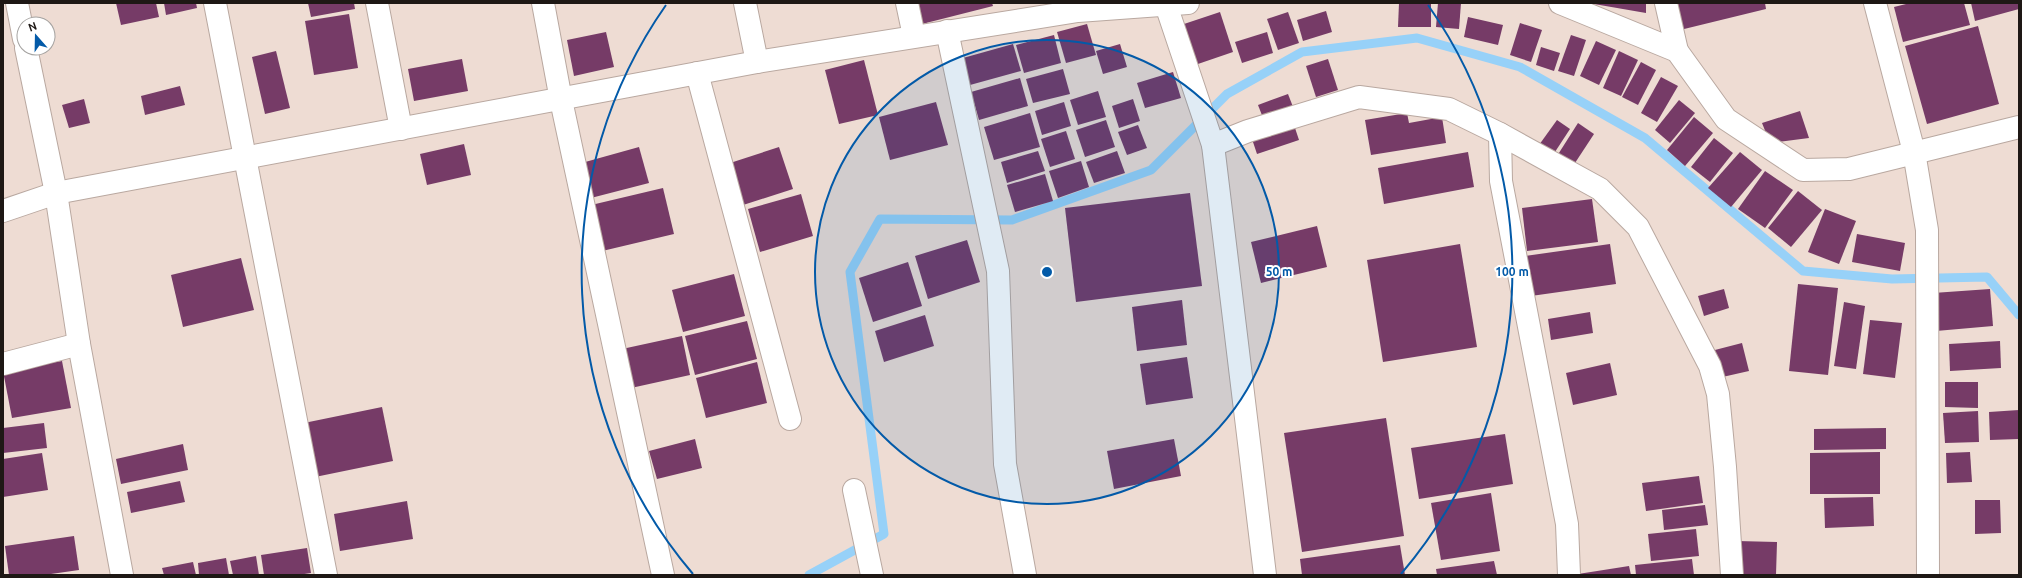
<svg xmlns="http://www.w3.org/2000/svg" width="2022" height="578" viewBox="0 0 2022 578" font-family="Ubuntu,sans-serif">
	<style>
		.lines { fill: none; stroke-linecap: round; stroke-linejoin: round }
		.stream { stroke: #97d1f8; stroke-width: 9 }
		.building { fill: #763b67 }
		.minor-casing { stroke: #b9a8a0; stroke-width: 24 }
		.minor { stroke: #fff; stroke-width: 22 }
		.ring { fill: none; stroke: #035aa8; stroke-width: 2 }
		.centre { fill: #035aa8; stroke: #fff; stroke-width: 2 }
		.ring-label { font-size: 12px; text-anchor: middle; font-weight: bold; fill: #035aa8; stroke: #fff; stroke-width: 4; stroke-linejoin: round; paint-order: stroke }
	</style>
	<rect width="100%" height="100%" fill="#eedcd3"/>
	<g class="lines">
		<polyline class="stream" points="809,575 884,534 850,272 880,219 1012,220 1151,170 1227,94 1302,52 1417,38 1520,67 1645,138 1803,271 1892,279 1987,277 2019,315"/>
	</g>
	<g class="building">
		<polygon points="116,3 156,3 159,17 121,25"/>
		<polygon points="164,3 196,3 197,8 166,15"/>
		<polygon points="308,3 354,3 355,9 311,17"/>
		<polygon points="917,3 992,3 993,6 922,24"/>
		<polygon points="1399,3 1431,3 1431,27 1398,27"/>
		<polygon points="1438,3 1461,3 1459,29 1436,27"/>
		<polygon points="1594,3 1646,3 1646,13 1594,4"/>
		<polygon points="1673,3 1765,3 1766,9 1680,30"/>
		<polygon points="1910,3 1964,3 1970,25 1903,42 1894,7"/>
		<polygon points="1971,3 2019,3 2019,9 1975,21"/>
		<polygon points="1326,11 1332,32 1303,41 1297,20"/>
		<polygon points="1220,12 1233,52 1195,65 1181,25"/>
		<polygon points="1288,12 1299,43 1278,50 1267,19"/>
		<polygon points="349,14 358,68 314,75 305,21"/>
		<polygon points="1468,17 1503,25 1498,45 1464,37"/>
		<polygon points="1520,23 1542,30 1531,62 1510,55"/>
		<polygon points="1087,24 1096,55 1066,63 1057,32"/>
		<polygon points="1978,26 1999,104 1927,124 1905,46"/>
		<polygon points="606,32 614,67 574,76 567,40"/>
		<polygon points="1267,32 1273,53 1242,63 1235,42"/>
		<polygon points="1054,35 1061,63 1024,73 1016,45"/>
		<polygon points="1571,35 1586,40 1574,76 1558,71"/>
		<polygon points="1596,41 1616,50 1599,85 1580,76"/>
		<polygon points="1013,44 1021,71 970,85 963,58"/>
		<polygon points="1120,44 1127,67 1103,74 1096,51"/>
		<polygon points="1541,47 1560,53 1554,71 1536,65"/>
		<polygon points="276,51 290,108 265,114 252,57"/>
		<polygon points="1619,51 1638,60 1621,96 1603,88"/>
		<polygon points="462,59 468,91 414,101 408,69"/>
		<polygon points="1328,59 1338,90 1316,97 1306,66"/>
		<polygon points="864,60 878,115 839,124 825,70"/>
		<polygon points="1641,62 1656,70 1638,105 1622,97"/>
		<polygon points="1063,69 1070,94 1033,103 1026,79"/>
		<polygon points="1173,72 1181,98 1145,108 1137,83"/>
		<polygon points="1661,77 1678,86 1657,122 1641,113"/>
		<polygon points="1020,78 1028,106 979,120 971,92"/>
		<polygon points="180,86 185,105 145,115 141,96"/>
		<polygon points="1098,91 1106,117 1078,125 1070,100"/>
		<polygon points="1288,94 1295,112 1265,123 1258,105"/>
		<polygon points="84,99 90,123 69,128 62,105"/>
		<polygon points="1133,99 1140,121 1119,128 1112,106"/>
		<polygon points="1679,100 1695,113 1670,143 1655,130"/>
		<polygon points="936,102 948,145 890,160 879,117"/>
		<polygon points="1064,102 1071,126 1042,135 1035,111"/>
		<polygon points="1800,111 1809,138 1770,143 1762,123"/>
		<polygon points="1030,113 1040,147 994,160 984,127"/>
		<polygon points="1407,113 1409,123 1442,117 1446,143 1371,155 1365,120"/>
		<polygon points="1694,117 1713,133 1685,166 1667,150"/>
		<polygon points="1292,119 1299,140 1257,154 1250,133"/>
		<polygon points="1106,120 1115,147 1085,157 1076,130"/>
		<polygon points="1557,120 1570,129 1553,155 1539,145"/>
		<polygon points="1578,123 1594,134 1573,166 1557,156"/>
		<polygon points="1138,125 1147,148 1127,155 1118,132"/>
		<polygon points="1066,131 1075,159 1050,167 1041,139"/>
		<polygon points="1714,138 1733,153 1710,182 1691,167"/>
		<polygon points="464,144 471,175 427,185 420,154"/>
		<polygon points="639,147 649,183 587,199 578,164"/>
		<polygon points="779,147 793,189 740,206 727,164"/>
		<polygon points="1038,151 1045,171 1007,183 1001,162"/>
		<polygon points="1117,151 1125,173 1094,183 1086,162"/>
		<polygon points="1468,152 1474,187 1384,204 1378,168"/>
		<polygon points="1740,152 1762,170 1731,207 1708,188"/>
		<polygon points="1081,161 1089,187 1058,198 1049,171"/>
		<polygon points="1765,171 1793,190 1765,228 1738,209"/>
		<polygon points="1045,174 1053,201 1015,212 1007,185"/>
		<polygon points="663,188 674,234 598,252 587,206"/>
		<polygon points="1798,191 1822,210 1791,247 1768,228"/>
		<polygon points="1190,193 1202,286 1076,302 1065,208"/>
		<polygon points="801,194 813,236 760,252 748,209"/>
		<polygon points="1592,199 1598,242 1527,251 1522,208"/>
		<polygon points="1825,209 1856,221 1839,264 1808,252"/>
		<polygon points="1317,226 1327,267 1261,283 1251,242"/>
		<polygon points="1857,234 1905,243 1900,271 1852,262"/>
		<polygon points="967,240 980,282 928,299 915,256"/>
		<polygon points="1460,244 1477,347 1383,362 1367,260"/>
		<polygon points="1610,244 1616,284 1531,296 1525,256"/>
		<polygon points="241,258 254,310 183,327 171,275"/>
		<polygon points="908,262 922,306 873,322 859,278"/>
		<polygon points="734,274 745,316 683,332 672,290"/>
		<polygon points="1798,284 1838,288 1828,375 1789,371"/>
		<polygon points="1724,289 1729,308 1704,316 1698,296"/>
		<polygon points="1990,289 1993,326 1936,331 1933,293"/>
		<polygon points="1182,300 1187,345 1137,351 1132,307"/>
		<polygon points="1844,302 1865,306 1856,369 1834,366"/>
		<polygon points="1590,312 1593,333 1551,340 1548,319"/>
		<polygon points="925,315 934,346 884,362 875,331"/>
		<polygon points="1870,320 1902,323 1895,378 1863,374"/>
		<polygon points="747,321 757,359 695,375 685,336"/>
		<polygon points="682,336 690,375 631,388 622,349"/>
		<polygon points="2000,341 2001,368 1950,371 1949,344"/>
		<polygon points="1742,343 1749,371 1718,378 1711,351"/>
		<polygon points="1187,357 1193,398 1146,405 1140,364"/>
		<polygon points="62,361 71,408 12,418 3,371"/>
		<polygon points="757,362 767,403 706,418 696,378"/>
		<polygon points="1610,363 1617,395 1573,405 1566,373"/>
		<polygon points="1945,382 1978,382 1978,408 1945,407"/>
		<polygon points="382,407 393,461 315,477 304,423"/>
		<polygon points="2019,410 2019,439 1990,440 1989,412"/>
		<polygon points="1978,411 1979,442 1945,443 1943,413"/>
		<polygon points="1386,418 1404,536 1302,552 1284,433"/>
		<polygon points="44,423 47,448 3,453 3,428"/>
		<polygon points="1886,428 1886,449 1814,450 1814,429"/>
		<polygon points="1505,434 1513,484 1419,499 1411,448"/>
		<polygon points="695,439 702,468 657,479 649,451"/>
		<polygon points="1174,439 1181,476 1114,489 1107,451"/>
		<polygon points="183,444 188,470 121,484 116,459"/>
		<polygon points="1880,452 1880,494 1810,494 1810,453"/>
		<polygon points="1970,452 1972,482 1947,483 1946,453"/>
		<polygon points="42,453 48,490 3,497 3,459"/>
		<polygon points="1699,476 1703,503 1646,511 1642,483"/>
		<polygon points="180,481 185,502 131,513 127,492"/>
		<polygon points="1491,493 1500,551 1441,560 1431,503"/>
		<polygon points="1873,497 1874,526 1825,528 1824,498"/>
		<polygon points="1975,500 2000,500 2001,533 1975,534"/>
		<polygon points="407,501 413,539 340,551 334,514"/>
		<polygon points="1705,505 1708,525 1664,530 1662,510"/>
		<polygon points="1696,529 1699,556 1651,561 1648,534"/>
		<polygon points="74,536 79,570 44,575 9,575 5,546"/>
		<polygon points="1737,541 1777,542 1776,575 1737,575"/>
		<polygon points="1400,545 1405,575 1302,575 1300,559"/>
		<polygon points="307,548 311,573 298,575 264,575 261,555"/>
		<polygon points="256,556 259,575 233,575 230,561"/>
		<polygon points="226,558 229,575 199,575 198,563"/>
		<polygon points="1692,559 1694,575 1636,575 1635,565"/>
		<polygon points="1494,561 1497,575 1437,575 1436,569"/>
		<polygon points="193,562 196,575 164,575 162,568"/>
		<polygon points="1629,566 1631,575 1578,575 1578,574"/>
	</g>
	<g class="lines">
		<defs>
			<g id="minor">
				<polyline points="17,3 24,39"/>
				<polyline points="215,3 326,575"/>
				<polyline points="377,3 401,129"/>
				<polyline points="543,3 561,100 663,575"/>
				<polyline points="745,3 757,62"/>
				<polyline points="907,3 914,36"/>
				<polyline points="1560,3 1677,51 1726,119 1803,170 1849,169 2019,127"/>
				<polyline points="1666,3 1677,51"/>
				<polyline points="1875,3 1914,152 1927,230 1928,575"/>
				<polyline points="1166,5 1213,145 1265,575"/>
				<polyline points="947,31 998,271 1005,464 1025,575"/>
				<polyline points="26,48 56,193 79,344 122,575"/>
				<polyline points="697,73 790,419"/>
				<polyline points="1500,134 1501,181 1567,524 1569,575"/>
				<polyline points="1213,145 1248,131 1359,97 1449,109 1500,134 1600,189 1638,227 1710,366 1718,394 1725,467 1732,575"/>
				<polyline points="3,211 56,193 757,62 1078,11 1188,3"/>
				<polyline points="3,364 79,344"/>
				<polyline points="854,490 872,575"/>
			</g>
		</defs>
		<use href="#minor" class="minor-casing"/>
		<use href="#minor" class="minor"/>
	</g>
	<circle cx="1047" cy="272" r="232" fill="#035aa8" fill-opacity=".12"/>
	<g class="ring">
		<circle cx="1047" cy="272" r="232"/>
		<path d="M693 574A465 465 0 0 1 666 5M1428 5A465 465 0 0 1 1401 574"/>
	</g>
	<circle cx="1047" cy="272" r="6" class="centre"/>
	<g class="ring-label">
		<text x="1279" y="276">50 m</text>
		<text x="1512" y="276">100 m</text>
	</g>
	<rect width="2022" height="578" fill="none" stroke="#1e1815" stroke-width="8"/>
	<g transform="translate(36 36) rotate(340)"><circle r="19" fill="#ffffff" stroke="#a5a3a1"/>
	<path d="M0-3L7 15L0 10L-7 15Z" fill="#035aa8"/>
	<text y="-6" font-size="11" font-weight="bold" text-anchor="middle" fill="#1e1815">N</text>
	</g>
</svg>
